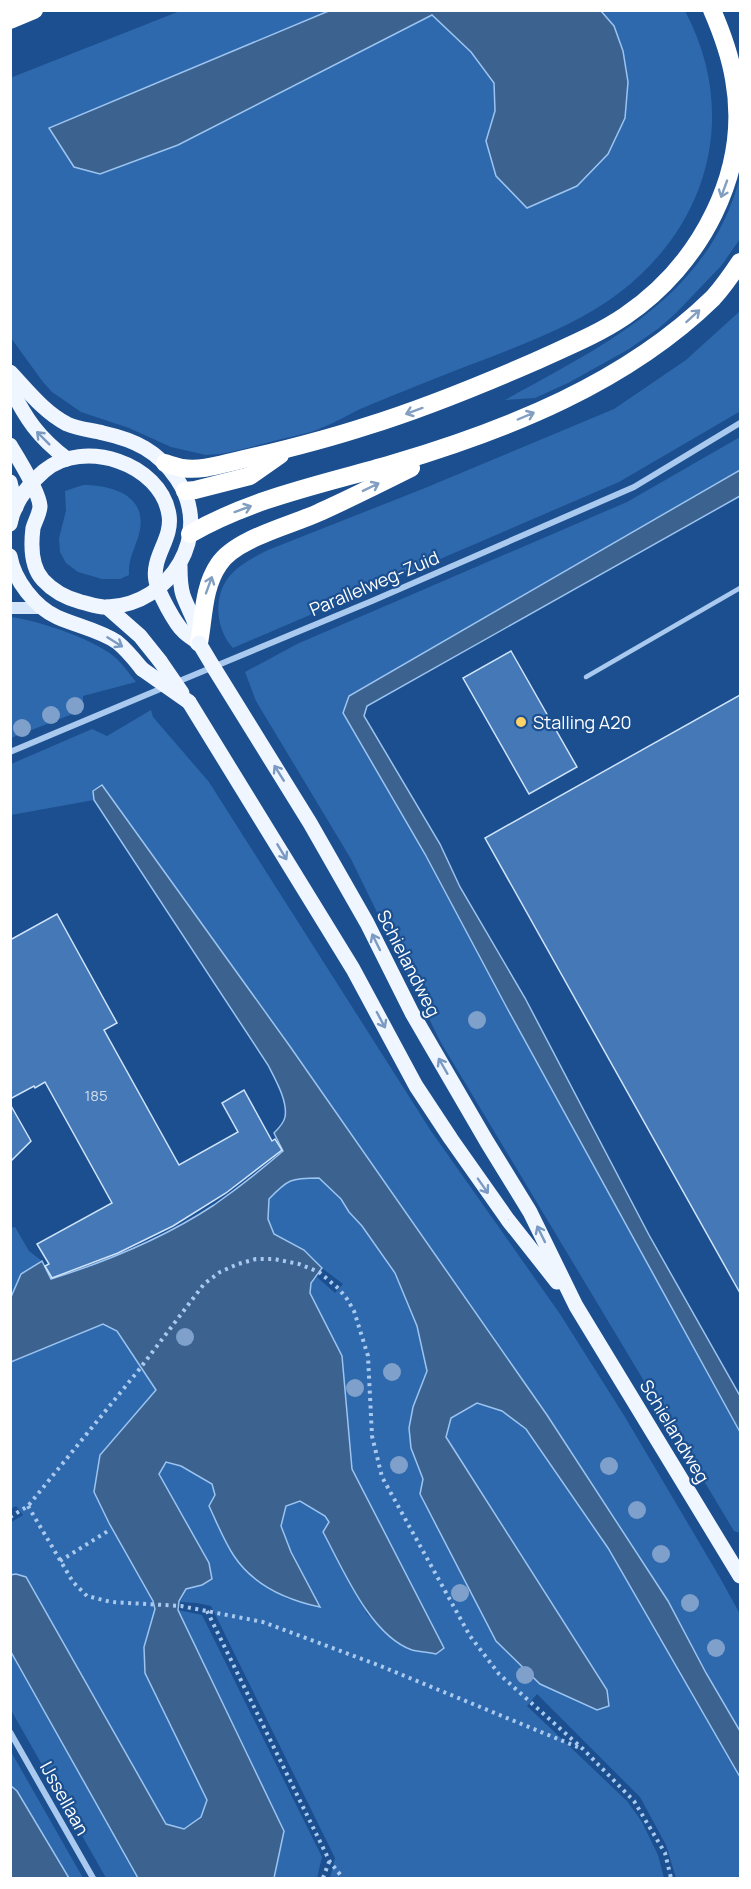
<svg xmlns="http://www.w3.org/2000/svg" width="751" height="1889" viewBox="0 0 751 1889" font-family="Manrope,sans-serif">
	<style>
		.green { fill: #2e69ad }
		.water { fill: #3c6290; stroke: #9cc4f0; stroke-width: 1.5 }
		.building { fill: #4478b7; stroke: #cfe3fa; stroke-width: 1.5 }
		.lines { fill: none; stroke-linecap: round; stroke-linejoin: round }
		.path { stroke: #a9c9ee; stroke-width: 4; stroke-dasharray: 3 4.5; stroke-linecap: butt }
		.service { stroke: #a9c9ee; stroke-width: 4.5 }
		.minor { stroke: #a9c9ee; stroke-width: 6 }
		.secondary { stroke: #d6e6fa; stroke-width: 12 }
		.primary { stroke: #f0f6ff; stroke-width: 15 }
		.motorway { stroke: #fff; stroke-width: 18 }
		.primary-bridge { stroke: #f0f6ff; stroke-width: 15 }
		.tree { fill: #7ea0ca }
		.oneway { stroke: #829ec1 }
		.oneway2 { stroke: #7b9ac1 }
		.poi-dot { fill: #ffd166; stroke: #1b4f8f; stroke-width: 2 }
		.labels { text-anchor: middle; dominant-baseline: central; stroke-width: 4.5; stroke-linejoin: round; paint-order: stroke }
		.number-label { font-size: 15px; fill: #d0dded }
		.street-label { font-size: 18px; fill: #fff; stroke: #1b4f8f }
		.poi-label { font-size: 18px; fill: #fff; stroke: #1b4f8f; text-anchor: start }
	</style>
	<rect width="100%" height="100%" fill="#1b4f8f"/>
	<g class="green">
		<path d="M180,11H331L49,128L74,167L178,145L432,15L471,52L494,83L495,111L487,141L496,176L527,208L577,186L628,82L623,51L614,26L601,11H685C739,112 710,224 619,293C568,332 493,355 434,379C409,389 383,399 358,410C346,416 334,423 321,428C311,433 298,435 286,438C264,443 243,450 220,454L206,455L171,447L129,428L81,412L52,392L43,382L11,338L10,78Z"/>
		<path d="M740,177V239L721,266L676,313L659,328L629,349L570,382L535,398L505,400C605,344 708,298 740,177Z"/>
		<path d="M740,311V411L739,412L619,482L233,648C216,630 213,598 228,578C238,565 254,557 268,550L425,488L614,409L686,360Z"/>
		<polygon points="740,437 740,470 349,696 425,854 507,1008 740,1432 740,1533 734,1531 440,1041 351,859 256,701 245,672 297,644 627,502"/>
		<path d="M83,485C113,485 149,496 139,534C135,549 128,559 129,575L120,579H102L78,572L66,563L60,552L59,538L66,511L65,491Z"/>
		<path d="M11,617C37,620 100,641 118,660C125,667 130,675 136,682L83,696V710L11,738Z"/>
		<polygon points="151,710 153,717 209,782 431,1131 560,1314 625,1417 719,1576 740,1614 740,1731 706,1673 668,1601 547,1415 289,1045 102,785 93,791 94,800 11,815 11,764 92,729 107,736"/>
		<polygon points="300,1178 319,1178 341,1199 349,1212 362,1226 395,1273 417,1326 427,1371 413,1407 411,1448 423,1479 420,1494 609,1705 607,1690 446,1437 451,1418 477,1402 502,1411 526,1429 608,1548 740,1777 740,1878 676,1878 666,1845 640,1797 537,1694 527,1706 627,1801 642,1822 658,1855 664,1878 330,1878 335,1858 211,1606 197,1603 180,1602 187,1589 202,1585 211,1578 209,1563 159,1474 166,1461 181,1466 212,1484 235,1557 258,1582 288,1599 319,1607 291,1552 281,1526 286,1506 300,1501 325,1516 329,1522 323,1532 367,1614 387,1634 444,1648 352,1469 341,1356 310,1293 311,1283 317,1277 335,1293 343,1284 322,1268 304,1250 274,1234 268,1219 269,1199 284,1183"/>
		<polygon points="15,1227 29,1251 42,1261 21,1274 11,1297 11,1228"/>
		<polygon points="103,1323 116,1330 157,1391 100,1455 109,1523 151,1596 155,1609 144,1647 145,1673 207,1800 201,1817 183,1829 166,1824 16,1574 11,1575 10,1523 23,1515 16,1506 11,1509 11,1362"/>
		<polygon points="178,1610 202,1615 322,1857 317,1878 274,1878 284,1831"/>
		<polygon points="10,1652 138,1878 106,1878 11,1710"/>
		<polygon points="10,1750 83,1878 69,1878 17,1791 11,1785"/>
	</g>
	<g class="water">
		<polygon points="331,10 601,11 614,26 623,51 628,82 625,118 608,154 577,186 527,208 496,176 486,141 495,111 494,83 471,52 432,15 178,145 100,174 74,167 49,128"/>
		<polygon points="740,470 740,496 367,706 364,716 440,844 460,887 525,998 649,1235 740,1396 740,1432 507,1008 425,854 343,713 349,696"/>
		<path d="M102,785L289,1045L547,1415L668,1601L706,1673L740,1731V1777L608,1548L526,1429L502,1411L477,1403L451,1418L446,1437L607,1690L609,1706L597,1710L540,1684L496,1641L420,1494L423,1479L411,1448L409,1428L413,1407L427,1371L417,1326L395,1273L362,1226L349,1212L341,1199L319,1178C291,1178 288,1179 269,1199L268,1219L274,1234L304,1250L322,1268L311,1283L310,1293L342,1356L352,1469L444,1648L436,1654C428,1652 420,1652 412,1650C370,1635 343,1569 323,1532L329,1522L325,1516L300,1501L286,1506L281,1526L291,1552L320,1607C287,1600 254,1586 234,1556C224,1541 217,1523 209,1506L215,1495L212,1484L181,1466L166,1462L159,1474L209,1563L212,1579L202,1585L186,1589L179,1601L178,1610L284,1831L274,1878H138L11,1652L10,1575L16,1574L26,1577L166,1824L184,1829L201,1817L207,1800L145,1673L144,1647L155,1609L153,1601L109,1523L94,1492L100,1455L156,1390L117,1331L103,1324L11,1362V1297L21,1274L42,1261L51,1279C108,1261 164,1238 214,1205C238,1188 261,1170 283,1151L274,1133C278,1129 284,1123 285,1117C288,1101 275,1079 268,1065L94,800L93,791Z"/>
		<polygon points="10,1785 17,1791 69,1878 11,1878"/>
	</g>
	<g class="building">
		<polygon points="511,651 577,767 529,794 463,678"/>
		<polygon points="740,695 740,1293 485,838"/>
		<polygon points="57,914 117,1023 104,1030 179,1165 238,1132 222,1103 244,1090 272,1141 275,1139 282,1150 226,1193 173,1226 118,1253 52,1278 45,1266 49,1264 37,1244 112,1203 45,1082 35,1088 34,1086 10,1099 10,940"/>
		<polygon points="10,1104 31,1141 10,1162"/>
	</g>
	<g class="lines">
		<g class="path">
			<polyline points="28,1506 73,1582 87,1596 111,1602 181,1606 263,1622 378,1665 580,1748"/>
			<polyline points="10,1517 28,1506 138,1371 204,1284 220,1272 238,1264 256,1259 274,1259 299,1264 319,1272 339,1289 347,1299 354,1311 368,1356 372,1436 382,1477 470,1636 499,1674 583,1749 634,1801 665,1853 671,1878"/>
			<polyline points="60,1561 108,1531"/>
			<polyline points="207,1611 330,1862 343,1878"/>
			<polyline points="323,1878 329,1862"/>
		</g>
		<polyline class="service" points="586,677 740,588"/>
		<g class="minor">
			<polyline points="177,682 372,601 634,487 740,423"/>
			<polyline points="10,752 165,687"/>
			<polyline points="10,1732 93,1878"/>
		</g>
		<polyline class="secondary" points="10,608 42,608"/>
		<g class="primary">
			<path d="M10,372C28,391 44,412 67,424C78,429 91,430 103,433C135,440 158,451 177,479C214,534 171,604 108,607C99,608 90,604 81,602C66,598 53,591 43,580C31,567 31,544 33,528C35,521 40,513 40,506C39,491 18,458 10,445"/>
			<path d="M10,387C26,419 38,437 67,459"/>
			<polyline points="10,482 16,507"/>
			<path d="M10,524C14,503 29,484 44,471C83,438 161,463 169,515C173,539 151,557 156,581C158,592 175,624 184,632C188,636 194,639 199,643"/>
			<path d="M10,556C14,580 35,607 57,617C77,626 99,630 117,642C127,650 134,659 142,669"/>
			<path d="M180,566C180,576 180,586 183,595C188,610 197,621 198,637"/>
			<polyline points="107,607 140,636 160,661"/>
			<polyline points="214,668 310,823 367,923 412,1013 487,1142 530,1212 576,1306 740,1576"/>
			<polyline points="189,702 353,969 416,1086 451,1139 508,1220 557,1282"/>
		</g>
		<g class="motorway">
			<polyline points="10,20 34,10"/>
			<path d="M165,463C171,465 177,467 182,468C200,471 219,465 236,461C280,451 324,440 367,426C425,408 481,385 536,361C566,347 597,335 625,316C700,265 751,172 734,79C730,55 722,33 712,10"/>
			<polyline points="185,491 195,490 250,476 280,455"/>
			<path d="M190,534C252,498 324,484 392,464C507,430 626,383 713,298C723,287 732,274 740,262"/>
			<path d="M199,643C204,616 203,587 219,564C236,538 293,525 320,512C351,498 381,483 411,468"/>
		</g>
		<g class="primary-bridge">
			<polyline points="199,643 214,668"/>
			<polyline points="160,661 182,693"/>
			<polyline points="142,669 189,702"/>
		</g>
	</g>
	<g class="tree">
		<circle cx="75" cy="706" r="9"/>
		<circle cx="51" cy="715" r="9"/>
		<circle cx="22" cy="728" r="9"/>
		<circle cx="477" cy="1020" r="9"/>
		<circle cx="185" cy="1337" r="9"/>
		<circle cx="392" cy="1372" r="9"/>
		<circle cx="355" cy="1388" r="9"/>
		<circle cx="399" cy="1465" r="9"/>
		<circle cx="609" cy="1466" r="9"/>
		<circle cx="637" cy="1510" r="9"/>
		<circle cx="661" cy="1554" r="9"/>
		<circle cx="460" cy="1593" r="9"/>
		<circle cx="690" cy="1603" r="9"/>
		<circle cx="716" cy="1648" r="9"/>
		<circle cx="525" cy="1675" r="9"/>
	</g>
	<defs><path id="oneway-shaft" d="M-6 0H5M1.5-3L5.5 0L1.5 3" fill="none" stroke-width="1.6" stroke-linecap="round" stroke-linejoin="round" transform="scale(1.5)"/></defs>
	<g class="oneway">
		<use href="#oneway-shaft" transform="translate(724 189) rotate(110)"/>
		<use href="#oneway-shaft" transform="translate(693 316) rotate(-42)"/>
		<use href="#oneway-shaft" transform="translate(414 411) rotate(160)"/>
		<use href="#oneway-shaft" transform="translate(526 416) rotate(-23)"/>
		<use href="#oneway-shaft" transform="translate(371 487) rotate(-26)"/>
		<use href="#oneway-shaft" transform="translate(243 509) rotate(-20)"/>
		<use href="#oneway-shaft" transform="translate(209 585) rotate(-70)"/>
	</g>
	<g class="oneway2">
		<use href="#oneway-shaft" transform="translate(43 438) rotate(-135)"/>
		<use href="#oneway-shaft" transform="translate(115 642) rotate(32)"/>
		<use href="#oneway-shaft" transform="translate(279 773) rotate(-122)"/>
		<use href="#oneway-shaft" transform="translate(282 852) rotate(59)"/>
		<use href="#oneway-shaft" transform="translate(376 942) rotate(-116)"/>
		<use href="#oneway-shaft" transform="translate(381 1020) rotate(62)"/>
		<use href="#oneway-shaft" transform="translate(443 1066) rotate(-120)"/>
		<use href="#oneway-shaft" transform="translate(483 1186) rotate(55)"/>
		<use href="#oneway-shaft" transform="translate(541 1234) rotate(-116)"/>
	</g>
	<circle class="poi-dot" cx="521" cy="722" r="6"/>
	<g class="labels">
		<g class="number-label">
			<text x="96" y="1095">185</text>
		</g>
		<g class="street-label">
			<text transform="translate(374 583) rotate(-23)">Parallelweg-Zuid</text>
			<text transform="translate(409 963) rotate(63)">Schielandweg</text>
			<text transform="translate(675 1431) rotate(59)">Schielandweg</text>
			<text transform="translate(65 1798) rotate(61)">IJssellaan</text>
		</g>
		<g class="poi-label">
			<text x="533" y="722">Stalling A20</text>
		</g>
	</g>
	<rect width="751" height="1889" fill="none" stroke="#ffffff" stroke-width="24"/>
</svg>
